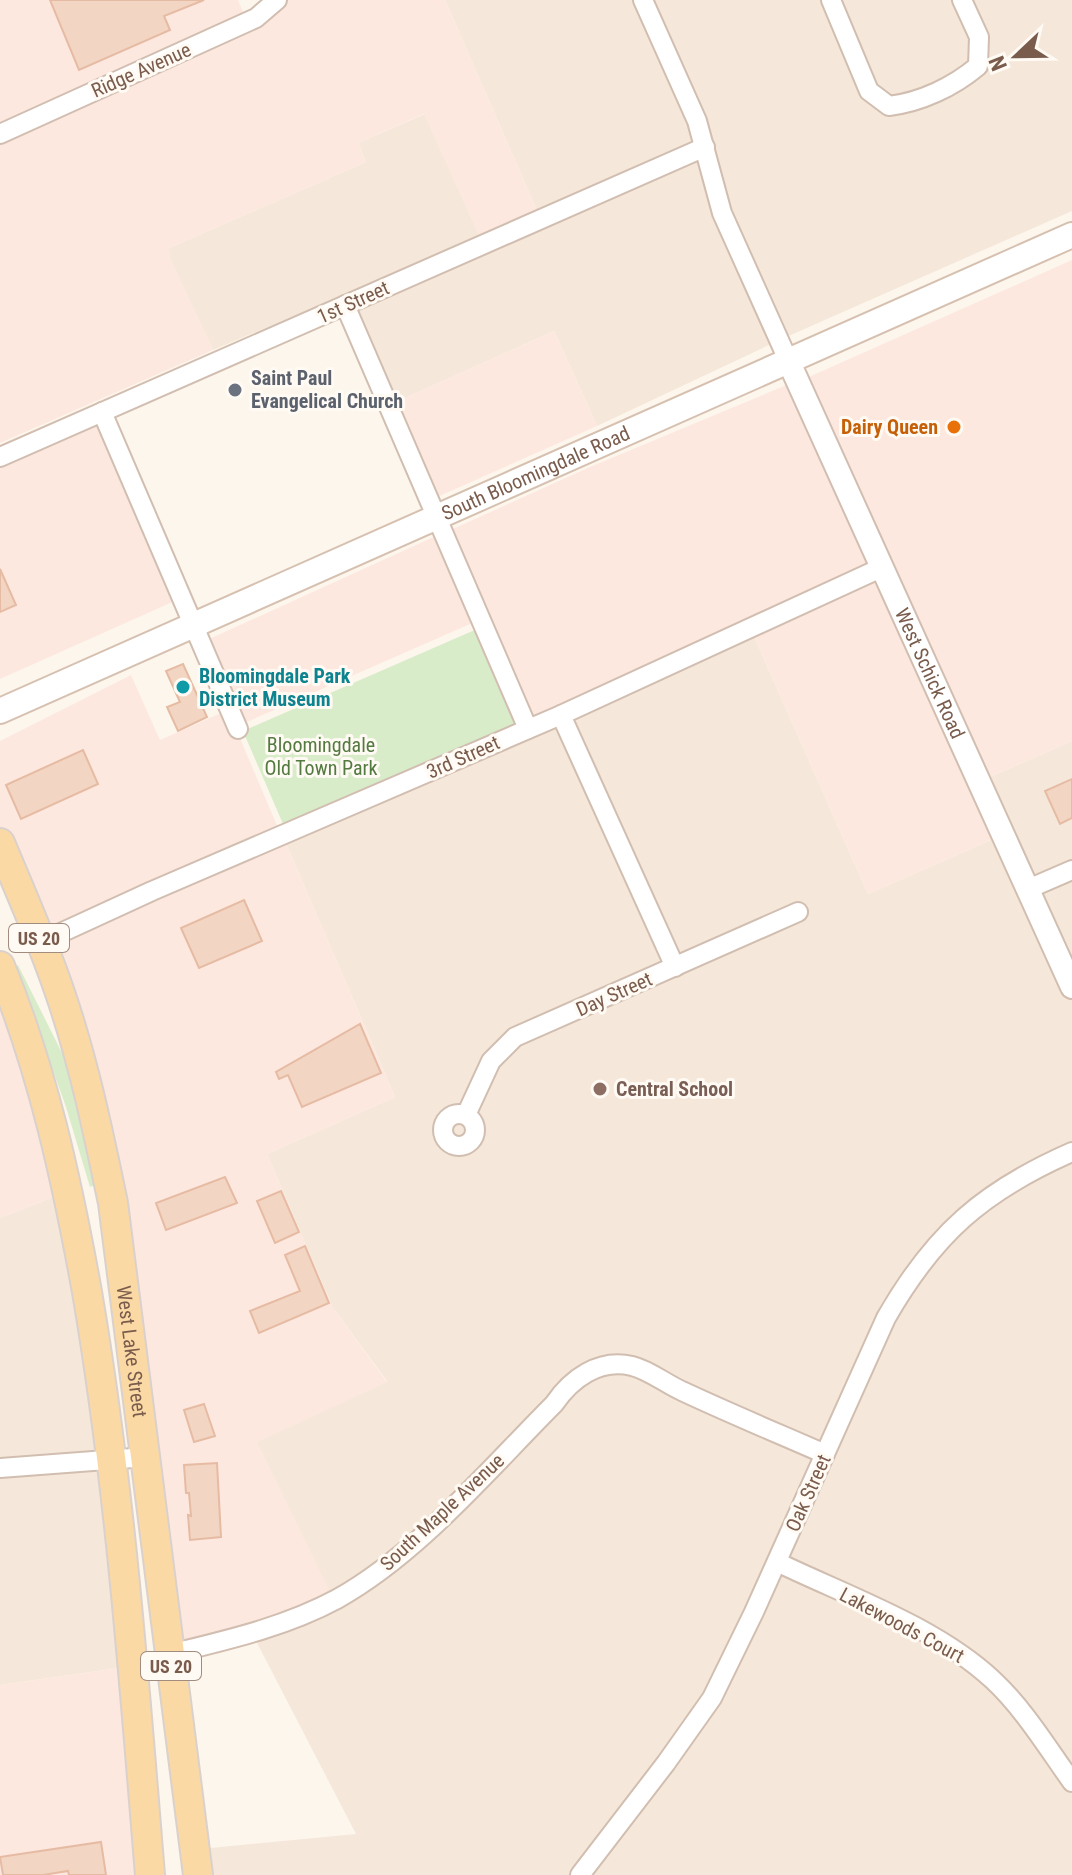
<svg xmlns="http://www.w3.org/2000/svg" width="1072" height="1875" viewBox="0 0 1072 1875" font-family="'Roboto Condensed',sans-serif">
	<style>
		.residential { fill: #f5e8da }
		.commercial { fill: #fde8e0 }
		.green { fill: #d8ecc9 }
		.building { fill: #f3d5c3; stroke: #e6bba3; stroke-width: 2 }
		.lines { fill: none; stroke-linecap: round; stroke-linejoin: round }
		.minor-casing { stroke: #d1beb0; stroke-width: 22 }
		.tertiary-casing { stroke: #d1beb0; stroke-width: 26 }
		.secondary-casing { stroke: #d6c0b0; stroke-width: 28 }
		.primary-casing { stroke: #dad1cd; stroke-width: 32 }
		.minor { stroke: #fff; stroke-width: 18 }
		.tertiary { stroke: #fff; stroke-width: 22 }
		.secondary { stroke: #fff; stroke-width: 24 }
		.primary { stroke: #fbd9a5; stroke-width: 28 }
		.worship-dot { fill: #6b7280; stroke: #fffaf3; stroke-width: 3 }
		.food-dot { fill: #e8710a; stroke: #fffaf3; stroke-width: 3 }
		.culture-dot { fill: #0f9aa8; stroke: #fffaf3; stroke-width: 3 }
		.education-dot { fill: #8d6e63; stroke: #fffaf3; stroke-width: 3 }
		.labels { text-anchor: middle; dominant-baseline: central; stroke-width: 6; stroke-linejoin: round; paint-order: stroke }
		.shield { fill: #fffaf3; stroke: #a28b7f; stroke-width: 2 }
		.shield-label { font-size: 18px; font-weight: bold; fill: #7a5c4d }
		.street-label { font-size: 20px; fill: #7a5c4d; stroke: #fffaf3 }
		.worship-label { font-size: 20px; font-weight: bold; fill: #5b616d; stroke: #fffaf3; text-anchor: start }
		.food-label { font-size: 20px; font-weight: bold; fill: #c56008; stroke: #fffaf3; text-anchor: end }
		.culture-label { font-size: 20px; font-weight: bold; fill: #0d838f; stroke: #fffaf3; text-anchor: start }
		.park-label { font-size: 20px; fill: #537a41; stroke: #fffaf3 }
		.education-label { font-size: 20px; font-weight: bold; fill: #785e54; stroke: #fffaf3; text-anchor: start }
	</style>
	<rect width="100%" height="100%" fill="#fdf6ec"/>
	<g class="residential">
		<polygon points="445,0 1072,0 1072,211 784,338 597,426 554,331 392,404 348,301 538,213"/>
		<polygon points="425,114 480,237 213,350 169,258 169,248 366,162 358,143"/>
		<polygon points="752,632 868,894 1000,836 1072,995 1072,1875 203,1875 200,1849 356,1834 255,1639 257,1441 387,1381 333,1308 267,1154 395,1097 285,841"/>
		<polygon points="1072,741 1072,976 983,780"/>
		<polygon points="59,1195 80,1314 126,1667 0,1685 0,1218"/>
	</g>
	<g class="commercial">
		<polygon points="0,0 238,0 245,17 0,128"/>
		<polygon points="282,0 445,0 538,213 480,237 424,114 358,143 366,162 169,248 170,258 213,350 0,443 0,138"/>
		<polygon points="1072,260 1072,741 983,780 802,380"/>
		<polygon points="554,331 597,426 435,498 392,404"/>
		<polygon points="789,384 1000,836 868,894 752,632 529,725 444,533 590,467"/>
		<polygon points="97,410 177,600 0,679 0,455"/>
		<polygon points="438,535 477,621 240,725 205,641"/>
		<polygon points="131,675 160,740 228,710 281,835 34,939 0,852 0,741"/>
		<polygon points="285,841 395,1097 267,1154 333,1308 387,1382 257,1442 332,1596 293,1616 173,1649 133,1304 38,944"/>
		<polygon points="0,991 59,1195 0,1218"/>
		<polygon points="126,1667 145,1875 0,1875 0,1685"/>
	</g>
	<g class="green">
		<polygon points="477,629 521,727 286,831 243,731"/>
		<polygon points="18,965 64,1057 95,1185 90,1187 66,1107 16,967"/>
	</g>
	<g class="building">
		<polygon points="50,0 204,0 164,16 170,30 79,70"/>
		<polygon points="0,569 16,605 0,612"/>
		<polygon points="183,664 207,717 178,731 167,707 180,702 166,671"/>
		<polygon points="83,750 98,784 21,819 6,785"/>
		<polygon points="1072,779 1072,818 1060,824 1045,791"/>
		<polygon points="244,900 262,941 199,968 181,928"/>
		<polygon points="360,1024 381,1073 302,1107 288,1075 279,1079 276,1072"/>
		<polygon points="225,1177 237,1203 166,1230 156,1203"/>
		<polygon points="281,1191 299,1232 275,1243 257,1201"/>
		<polygon points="305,1246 329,1303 259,1333 250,1311 300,1291 285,1255"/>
		<polygon points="204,1404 215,1436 194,1442 184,1410"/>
		<polygon points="217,1463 221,1537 190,1540 188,1515 191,1516 189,1493 186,1493 184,1465"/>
		<polygon points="101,1842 106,1875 69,1875 68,1871 43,1875 3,1875 0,1857"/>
	</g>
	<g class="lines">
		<defs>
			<g id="minor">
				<polyline points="643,0 697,121 722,213 788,360"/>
				<path d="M831,0L869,91L889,106C921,102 953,87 978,66L979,37L962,0"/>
				<polyline points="0,134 256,18 277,0"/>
				<polyline points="345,305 528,729"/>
				<polyline points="102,412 238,729"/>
				<polyline points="0,457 705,147"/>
				<polyline points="561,715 675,967"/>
				<polyline points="1028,889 1072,870"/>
				<polyline points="41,942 152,891 561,715 883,567"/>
				<circle cx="459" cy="1130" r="16"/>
				<polyline points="466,1115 491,1061 515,1037 798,912"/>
				<polyline points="0,1468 146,1457"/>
				<path d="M777,1562C847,1596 935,1626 993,1680C1024,1709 1047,1747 1072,1782"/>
				<path d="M170,1654C227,1640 285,1627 337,1599C418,1554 488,1470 554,1404C571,1379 599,1358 632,1366C649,1370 666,1384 682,1391C729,1413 777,1433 825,1454"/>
				<path d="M580,1875L666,1763L712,1698L754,1612L886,1318C934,1234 983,1191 1072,1152"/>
			</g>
			<g id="tertiary">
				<path id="s1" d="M788,360L1072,987"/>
			</g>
			<g id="secondary">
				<path id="s2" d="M0,711L1072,235"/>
			</g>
			<g id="primary">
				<path id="s3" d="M0,843C20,891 42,940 59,990C83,1059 98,1131 113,1203L198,1875"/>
				<path d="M0,966C43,1071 67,1181 87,1292C120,1485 134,1680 150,1875"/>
			</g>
		</defs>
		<use href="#minor" class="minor-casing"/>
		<use href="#tertiary" class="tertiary-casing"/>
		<use href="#secondary" class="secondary-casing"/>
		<use href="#primary" class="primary-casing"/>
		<use href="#minor" class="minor"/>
		<use href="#tertiary" class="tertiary"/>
		<use href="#secondary" class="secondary"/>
		<use href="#primary" class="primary"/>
	</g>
	<circle class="worship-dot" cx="235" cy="390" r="8"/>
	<circle class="food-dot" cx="954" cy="427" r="8"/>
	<circle class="culture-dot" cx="183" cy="687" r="8"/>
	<circle class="education-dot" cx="600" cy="1089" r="8"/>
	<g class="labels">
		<g class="shield">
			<rect x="9" y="924" width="60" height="28" rx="6"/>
			<rect x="141" y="1652" width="60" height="28" rx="6"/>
		</g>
		<g class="shield-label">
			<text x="39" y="938">US 20</text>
			<text x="171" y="1666">US 20</text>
		</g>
		<g class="street-label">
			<text transform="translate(141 70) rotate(-24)">Ridge Avenue</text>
			<text transform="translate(353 302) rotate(-24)">1st Street</text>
			<text stroke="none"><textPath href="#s2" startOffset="586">South Bloomingdale Road</textPath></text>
			<text stroke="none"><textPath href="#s1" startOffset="344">West Schick Road</textPath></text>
			<text transform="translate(463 757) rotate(-24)">3rd Street</text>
			<text transform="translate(614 994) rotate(-24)">Day Street</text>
			<text stroke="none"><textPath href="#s3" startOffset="528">West Lake Street</textPath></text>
			<text transform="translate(808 1493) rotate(-66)">Oak Street</text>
			<text transform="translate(442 1512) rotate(-43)">South Maple Avenue</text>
			<text transform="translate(902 1625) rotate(28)">Lakewoods Court</text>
		</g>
		<g class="worship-label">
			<text x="251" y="378">Saint Paul<tspan x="251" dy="23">Evangelical Church</tspan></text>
		</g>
		<g class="food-label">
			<text x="938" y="427">Dairy Queen</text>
		</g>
		<g class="culture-label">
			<text x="199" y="676">Bloomingdale Park<tspan x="199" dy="23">District Museum</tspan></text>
		</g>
		<g class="park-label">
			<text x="321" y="745">Bloomingdale<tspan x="321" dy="23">Old Town Park</tspan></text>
		</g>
		<g class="education-label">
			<text x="616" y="1089">Central School</text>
		</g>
	</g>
	<g transform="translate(1016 56) rotate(248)" stroke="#fffaf3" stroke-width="6" paint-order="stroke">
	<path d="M0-6L14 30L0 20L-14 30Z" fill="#7a5c4d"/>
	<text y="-12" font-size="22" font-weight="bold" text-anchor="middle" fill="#7a5c4d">N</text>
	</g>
</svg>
